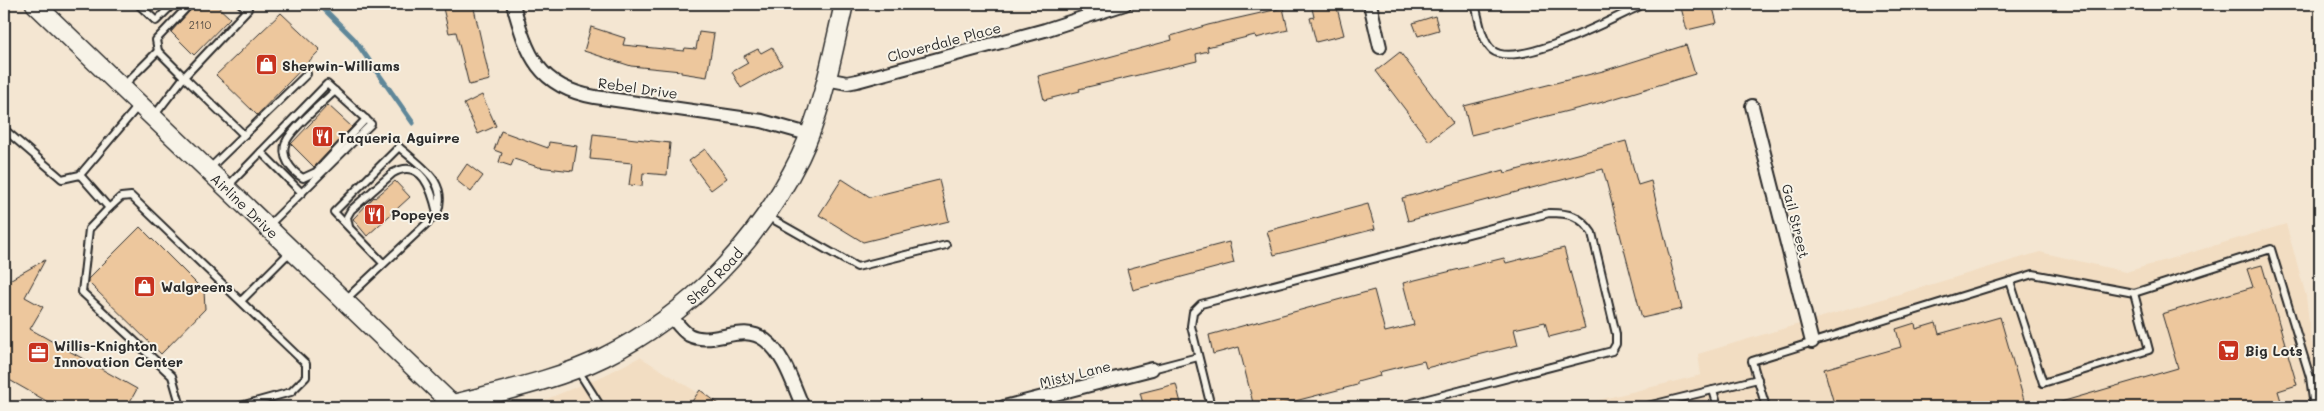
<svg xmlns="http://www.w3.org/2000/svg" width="2324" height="411" viewBox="0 0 2324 411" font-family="Mali,sans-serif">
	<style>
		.built { fill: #f2ddc2 }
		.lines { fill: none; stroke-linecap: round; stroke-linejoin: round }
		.stream { stroke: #5f8799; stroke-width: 5 }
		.building { fill: #edc79d; stroke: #2b2b2b }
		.lane-casing { stroke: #2b2b2b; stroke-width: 10 }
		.street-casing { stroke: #2b2b2b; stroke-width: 16 }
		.secondary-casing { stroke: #2b2b2b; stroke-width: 21 }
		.lane { stroke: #f7f3e8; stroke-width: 6 }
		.street { stroke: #f7f3e8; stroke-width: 12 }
		.secondary { stroke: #f7f3e8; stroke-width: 18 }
		.labels { text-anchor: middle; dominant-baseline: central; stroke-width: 4; stroke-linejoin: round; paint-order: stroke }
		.number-label { font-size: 11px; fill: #5c5248 }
		.street-label { font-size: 14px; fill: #2b2b2b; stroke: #f7f3e8 }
		.poi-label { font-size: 14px; font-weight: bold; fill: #2b2b2b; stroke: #f7f3e8; text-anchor: start }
	</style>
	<rect width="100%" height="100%" fill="#f4e6d2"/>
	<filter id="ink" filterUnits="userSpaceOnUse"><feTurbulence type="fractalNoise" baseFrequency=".02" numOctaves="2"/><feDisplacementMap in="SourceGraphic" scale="10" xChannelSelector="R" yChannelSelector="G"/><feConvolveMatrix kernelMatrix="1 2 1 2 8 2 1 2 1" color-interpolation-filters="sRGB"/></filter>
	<g filter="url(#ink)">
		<g class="built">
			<polygon points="2286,224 2306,296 2311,340 2320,369 2320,407 1570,407 1701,375 1698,354 2040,252 2126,272"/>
			<polygon points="640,357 721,407 535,407 547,399 605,375"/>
		</g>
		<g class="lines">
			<polyline class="stream" points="319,4 354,39 413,123"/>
		</g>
		<g class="building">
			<polygon points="196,4 215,4 230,18 194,55 171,32"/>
			<polygon points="442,4 473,4 490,80 469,85 456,32 449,33"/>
			<polygon points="1311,4 1336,4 1344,35 1316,42 1310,18 1314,17"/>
			<polygon points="1680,4 1712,4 1717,23 1687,30"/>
			<polygon points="1283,8 1288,30 1256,38 1255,35 1207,47 1208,51 1196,54 1197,61 1079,89 1080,91 1044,100 1038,76 1172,40 1171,36 1208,25"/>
			<polygon points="281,13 320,50 257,115 216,75"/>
			<polygon points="1435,16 1439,30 1418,36 1413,23"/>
			<polygon points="591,27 625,38 623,45 684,51 685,48 696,49 699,32 714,34 707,77 681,73 681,71 631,66 584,51"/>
			<polygon points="1686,45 1695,74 1596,104 1471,135 1464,106 1603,71"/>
			<polygon points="772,47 782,65 741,88 732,72 748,63 744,56 758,49 761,53"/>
			<polygon points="1400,52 1453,123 1429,141 1376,71"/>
			<polygon points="482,95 496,126 478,134 464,104"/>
			<polygon points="328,105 352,127 314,167 291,144"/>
			<polygon points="501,131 548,148 549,142 577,146 573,171 538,167 514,159 511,166 499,162 502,153 494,150"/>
			<polygon points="593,134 670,143 667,175 643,173 642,186 629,185 632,163 590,159"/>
			<polygon points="1626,141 1638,185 1651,181 1682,309 1642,318 1603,169 1408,221 1402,198 1504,170 1505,173"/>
			<polygon points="705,149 727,178 711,190 689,161"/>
			<polygon points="467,164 483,176 471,192 456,180"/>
			<polygon points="842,179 870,197 939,180 949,221 863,242 819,215"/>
			<polygon points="395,181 410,197 367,236 353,219 374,197 375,198"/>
			<polygon points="1368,204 1375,229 1274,255 1267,231"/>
			<polygon points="140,227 204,291 205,309 161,354 88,282 88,279"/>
			<polygon points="1229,242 1234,263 1133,290 1127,269"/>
			<polygon points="1564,248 1585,328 1549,337 1545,322 1514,329 1518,345 1426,368 1424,361 1379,372 1380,376 1357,382 1357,385 1272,407 1254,407 1239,347 1213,354 1209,335 1374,290 1385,332 1414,325 1403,283 1504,258 1506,263"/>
			<polygon points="45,260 25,297 43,307 30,329 137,389 127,407 57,407 4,377 4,283"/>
			<polygon points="2262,265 2297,385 2278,391 2281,401 2259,407 2054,407 2054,404 2178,368 2162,314 2253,287 2247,269"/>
			<polygon points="2000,317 2026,407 1835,407 1824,369 1901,347 1896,329 1915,323 1916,329 1936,323 1939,334"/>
			<polygon points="1176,384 1182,407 1144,407 1140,393"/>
			<polygon points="700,390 723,407 688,407"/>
		</g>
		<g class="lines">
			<defs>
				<g id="lane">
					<polyline points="138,4 156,21 173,4"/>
					<polyline points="241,4 248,9 184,77 244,135"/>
					<path d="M1475,4C1479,18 1481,40 1492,50C1516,70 1612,19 1638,7"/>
					<polyline points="158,51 156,40 190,4"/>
					<polyline points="123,86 158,51 184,77 154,116"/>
					<path d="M335,91C323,102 291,129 286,142C280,156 291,171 303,178L316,172L366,119"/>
					<polyline points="4,129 62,179 80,175 139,105"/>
					<polyline points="261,152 302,193"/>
					<polyline points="209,169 307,74"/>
					<polyline points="80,175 109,208 89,229 82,292 172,376 181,407"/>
					<polyline points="227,187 327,84 371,124 268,226"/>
					<polyline points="109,208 121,197 131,196 306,364 306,377 291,392 237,407"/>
					<polyline points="767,216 857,267 946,245"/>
					<path d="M349,227L347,217L351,210L393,173C422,157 432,191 437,213"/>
					<polyline points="2010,281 2043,383 2149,350 2134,293"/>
					<path d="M345,300L437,214C449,181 421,167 399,147L334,212L383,263"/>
					<polyline points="241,301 292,250"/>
					<polyline points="577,369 601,407"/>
					<polyline points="1152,369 1198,357"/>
					<polyline points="1713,390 1718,407"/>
					<path d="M1211,407L1191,326L1193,312L1201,304L1549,213C1569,213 1580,215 1592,233L1616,334V344L1612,351L1397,407"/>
					<polyline points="1643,407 1758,379"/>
					<polyline points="1766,407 1752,361 2033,274 2134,293 2271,249 2310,377 2314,407"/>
				</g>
				<g id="street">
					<path d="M513,4C527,55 538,87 595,97L762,121L808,134"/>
					<polyline points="1370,4 1380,47"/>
					<polyline points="826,79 847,83 857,81 1045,30 1125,4"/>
					<polyline points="1752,106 1812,342"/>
					<path d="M670,315C676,322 682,331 689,335C713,347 742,322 765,340C785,355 793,385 803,407"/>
					<polyline points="1004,407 1152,369"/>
				</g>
				<g id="secondary">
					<path id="s1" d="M35,4L455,407"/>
					<path id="s2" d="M453,404C503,391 557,380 604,357C690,314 758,242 800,157C823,109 832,55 844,4"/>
				</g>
			</defs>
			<use href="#lane" class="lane-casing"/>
			<use href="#street" class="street-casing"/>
			<use href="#secondary" class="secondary-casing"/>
			<use href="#lane" class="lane"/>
			<use href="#street" class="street"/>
			<use href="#secondary" class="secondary"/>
		</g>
	</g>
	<defs>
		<symbol id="shop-square" viewBox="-11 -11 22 22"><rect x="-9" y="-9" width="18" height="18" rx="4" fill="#c8321e" stroke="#f7f3e8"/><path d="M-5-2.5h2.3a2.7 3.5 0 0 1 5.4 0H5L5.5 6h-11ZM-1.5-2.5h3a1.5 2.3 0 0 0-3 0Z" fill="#fff"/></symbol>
		<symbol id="restaurant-square" viewBox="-11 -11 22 22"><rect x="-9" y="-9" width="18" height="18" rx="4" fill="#c8321e" stroke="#f7f3e8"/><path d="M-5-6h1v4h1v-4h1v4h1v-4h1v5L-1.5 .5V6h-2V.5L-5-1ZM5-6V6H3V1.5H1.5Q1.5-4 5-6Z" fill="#fff"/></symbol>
		<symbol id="supermarket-square" viewBox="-11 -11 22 22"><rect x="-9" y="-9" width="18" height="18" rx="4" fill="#c8321e" stroke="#f7f3e8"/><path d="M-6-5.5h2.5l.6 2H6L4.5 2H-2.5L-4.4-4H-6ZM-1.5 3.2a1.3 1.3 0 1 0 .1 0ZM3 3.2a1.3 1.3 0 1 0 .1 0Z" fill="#fff"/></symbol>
		<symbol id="office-square" viewBox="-11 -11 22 22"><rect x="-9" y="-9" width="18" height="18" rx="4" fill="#c8321e" stroke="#f7f3e8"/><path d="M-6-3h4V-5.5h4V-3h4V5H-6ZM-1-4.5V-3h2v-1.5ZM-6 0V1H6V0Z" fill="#fff"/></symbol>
	</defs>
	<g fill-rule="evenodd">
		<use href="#shop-square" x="254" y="52" width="25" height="25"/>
		<use href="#restaurant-square" x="310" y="124" width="25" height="25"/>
		<use href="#restaurant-square" x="362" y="202" width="25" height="25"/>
		<use href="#shop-square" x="132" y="274" width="25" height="25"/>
		<use href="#supermarket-square" x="2216" y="338" width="25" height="25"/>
		<use href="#office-square" x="26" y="340" width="25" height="25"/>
	</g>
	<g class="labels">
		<g class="number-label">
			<text x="200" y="24">2110</text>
		</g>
		<g class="street-label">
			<text transform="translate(944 42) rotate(-15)">Cloverdale Place</text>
			<text transform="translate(638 88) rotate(8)">Rebel Drive</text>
			<text stroke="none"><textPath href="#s1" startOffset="291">Airline Drive</textPath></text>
			<text transform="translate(1796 221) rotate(76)">Gail Street</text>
			<text stroke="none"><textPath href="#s2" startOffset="296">Shed Road</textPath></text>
			<text transform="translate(1075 374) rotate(-14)">Misty Lane</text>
		</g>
		<g class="poi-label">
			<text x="282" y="65">Sherwin-Williams</text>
			<text x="338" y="137">Taqueria Aguirre</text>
			<text x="391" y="214">Popeyes</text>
			<text x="161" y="286">Walgreens</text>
			<text x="54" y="345">Willis-Knighton<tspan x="54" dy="16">Innovation Center</tspan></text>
			<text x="2245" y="350">Big Lots</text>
		</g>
	</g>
	<rect width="2324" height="411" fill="none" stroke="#f7f3e8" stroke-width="20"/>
	<rect x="10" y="10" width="2304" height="391" fill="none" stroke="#2b2b2b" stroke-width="2" filter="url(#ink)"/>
</svg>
